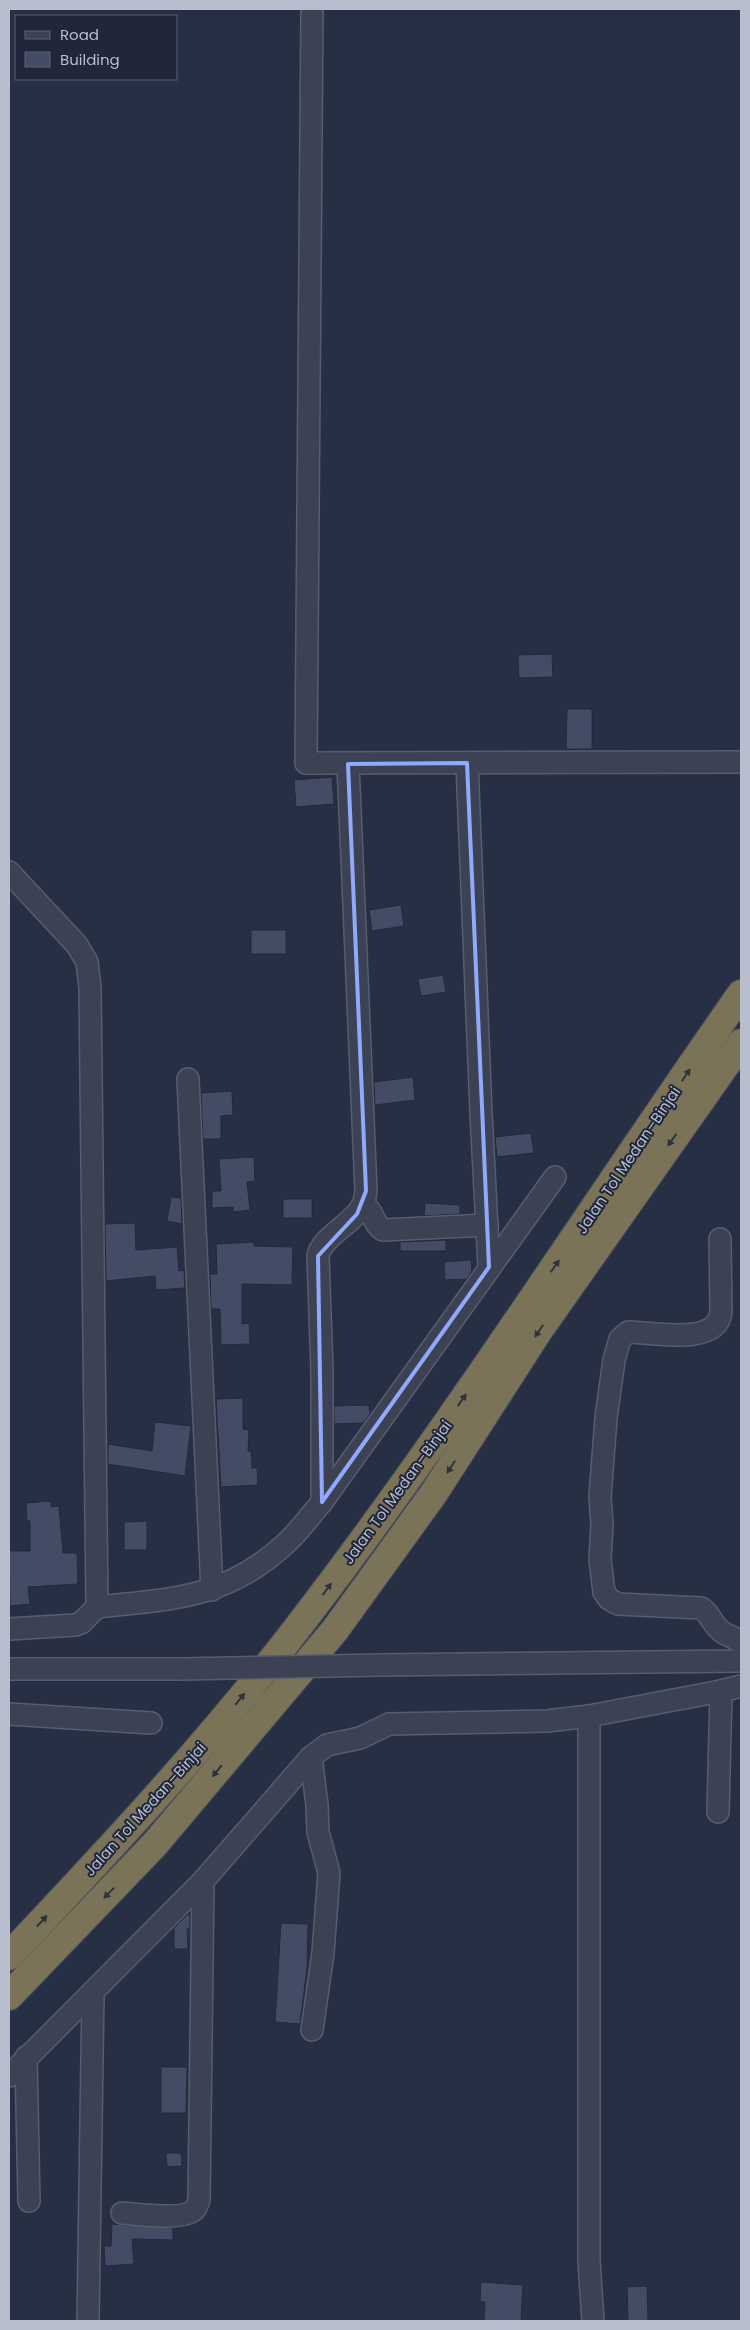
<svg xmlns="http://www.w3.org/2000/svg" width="750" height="2330" viewBox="0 0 750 2330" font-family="Poppins,sans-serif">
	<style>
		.building { fill: #444c65; stroke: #22293c }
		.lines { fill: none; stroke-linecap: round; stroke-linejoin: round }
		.minor-casing { stroke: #575d6f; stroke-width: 24 }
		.highway-casing { stroke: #434a5c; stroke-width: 30 }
		.minor { stroke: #3c4254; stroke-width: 21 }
		.highway { stroke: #7b7358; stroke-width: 28 }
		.minor-bridge-casing { stroke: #575d6f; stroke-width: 24; stroke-linecap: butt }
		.minor-bridge { stroke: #3c4254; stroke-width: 21 }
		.oneway { fill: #2e323e }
		.marked { fill: none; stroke: #91a9fb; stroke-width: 4; stroke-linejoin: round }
		.labels { text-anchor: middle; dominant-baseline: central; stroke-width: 4; stroke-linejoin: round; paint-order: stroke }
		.street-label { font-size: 15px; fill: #b9bece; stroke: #20273a }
	</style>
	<rect width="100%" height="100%" fill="#272f45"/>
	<g class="building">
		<polygon points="552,654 553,677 519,678 518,655"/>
		<polygon points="567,709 592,709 592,749 566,749"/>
		<polygon points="332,777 334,804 296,807 294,780"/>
		<polygon points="401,905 404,926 372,931 369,910"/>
		<rect x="251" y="930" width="35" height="24"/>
		<polygon points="443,975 446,992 421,996 418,979"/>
		<polygon points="413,1077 415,1100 375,1105 374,1082"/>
		<polygon points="232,1091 233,1115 221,1116 221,1139 203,1139 201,1093"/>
		<polygon points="531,1133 534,1153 497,1157 495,1137"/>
		<polygon points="254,1157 255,1181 247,1182 250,1210 233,1212 233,1207 212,1208 212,1191 221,1191 219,1159"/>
		<polygon points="171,1197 181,1198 182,1224 167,1221"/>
		<rect x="283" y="1199" width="29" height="19"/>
		<polygon points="425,1203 460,1205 460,1214 424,1216"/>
		<polygon points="135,1223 136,1250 177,1247 179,1271 184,1270 185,1288 156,1290 155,1276 106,1281 105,1224"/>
		<polygon points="446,1240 446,1251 400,1251 400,1242"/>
		<polygon points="254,1242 254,1246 293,1247 292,1285 242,1284 242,1324 249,1323 250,1344 221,1345 220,1309 211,1309 210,1274 217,1274 216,1244"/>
		<polygon points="471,1260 472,1271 467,1279 445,1280 444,1262"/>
		<polygon points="243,1398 243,1429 249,1430 248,1451 251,1451 252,1468 257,1468 258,1485 221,1487 216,1399"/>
		<polygon points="369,1405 370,1414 363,1423 334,1424 334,1406"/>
		<polygon points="155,1422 191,1426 185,1476 108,1464 108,1444 152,1451"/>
		<polygon points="51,1501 51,1507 59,1506 63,1553 77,1553 78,1584 28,1587 30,1604 10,1606 9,1551 30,1551 30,1521 27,1521 26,1503"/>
		<polygon points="147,1521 147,1550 124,1550 124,1522"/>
		<polygon points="188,1914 190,1914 190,1929 187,1929 188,1949 174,1949 174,1928"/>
		<polygon points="281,1923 308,1924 307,1968 300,2024 275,2022"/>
		<polygon points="161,2067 187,2067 186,2113 161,2113"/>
		<polygon points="166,2153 181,2153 182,2166 167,2167"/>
		<polygon points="112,2224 173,2228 173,2240 132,2239 134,2264 105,2266 104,2246 111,2246"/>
		<polygon points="481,2282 523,2285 521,2321 484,2321 485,2302 480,2302"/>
		<polygon points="647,2286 648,2321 628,2321 627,2287"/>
	</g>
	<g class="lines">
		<defs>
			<g id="minor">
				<polyline points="312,9 306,763 738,762"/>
				<polyline points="467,763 481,1113 489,1267"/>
				<polyline points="9,872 77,945 87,962 90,987 97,1607 81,1623 75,1625 9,1629"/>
				<polyline points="188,1079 212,1590"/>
				<path d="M363,1205C375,1211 372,1224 383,1230L487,1225"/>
				<path d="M720,1239L721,1312C717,1347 652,1332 628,1332L620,1339L614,1360L606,1418L600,1497L602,1524L600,1560L604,1592L609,1599L618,1604L701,1608C710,1613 712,1624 720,1630C726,1636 734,1636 741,1643"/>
				<path d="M322,1502V1371L318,1256C321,1237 353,1224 362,1206C365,1202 365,1196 366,1191L348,764"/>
				<path d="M97,1607C172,1599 225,1599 284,1545C298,1533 310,1516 322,1502L555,1177"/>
				<polyline points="381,1665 741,1661"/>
				<polyline points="9,1669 181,1669"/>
				<polyline points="9,1714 151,1723"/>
				<polyline points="589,1716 589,2261 593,2321"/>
				<polyline points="311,1757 317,1805 318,1832 329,1873 323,1953 312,2030"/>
				<polyline points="718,1812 721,1691 741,1686"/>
				<polyline points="26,2057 29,2201"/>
				<polyline points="9,2076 203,1881 311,1757 327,1745 360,1738 389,1724 547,1721 589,1716 721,1691"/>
				<path d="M122,2213C138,2214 182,2221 194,2210C196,2208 198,2203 199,2200L203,1881"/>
				<polyline points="88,2321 93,1992"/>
			</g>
			<g id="highway">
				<path d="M9,1956C109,1850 209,1743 298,1627C455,1423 593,1205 741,994"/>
				<polyline points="9,1996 155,1844 335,1630 434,1493 539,1330 741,1043"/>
			</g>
		</defs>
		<use href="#minor" class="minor-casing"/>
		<use href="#highway" class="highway-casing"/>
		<use href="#minor" class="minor"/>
		<use href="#highway" class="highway"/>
		<defs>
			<polyline id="minor-bridge" points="181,1669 381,1665"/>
		</defs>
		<use href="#minor-bridge" class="minor-bridge-casing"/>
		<use href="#minor-bridge" class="minor-bridge"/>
	</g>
	<defs><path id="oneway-solid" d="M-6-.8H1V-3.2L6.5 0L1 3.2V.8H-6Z" transform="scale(1.25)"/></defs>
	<g class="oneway">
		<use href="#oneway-solid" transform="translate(686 1075) rotate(-56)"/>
		<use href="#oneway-solid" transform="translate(672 1140) rotate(125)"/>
		<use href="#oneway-solid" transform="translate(555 1266) rotate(-55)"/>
		<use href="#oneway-solid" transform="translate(539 1331) rotate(124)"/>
		<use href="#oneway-solid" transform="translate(462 1400) rotate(-55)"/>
		<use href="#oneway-solid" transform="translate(451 1467) rotate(123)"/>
		<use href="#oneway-solid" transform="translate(327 1589) rotate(-54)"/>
		<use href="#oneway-solid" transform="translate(240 1699) rotate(-51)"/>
		<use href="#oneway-solid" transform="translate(217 1771) rotate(130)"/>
		<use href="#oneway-solid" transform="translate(109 1893) rotate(134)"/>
		<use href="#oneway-solid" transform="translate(42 1921) rotate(-47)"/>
	</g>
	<path class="marked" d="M467,763L489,1267L322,1502L318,1256L357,1214L366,1191L348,764Z"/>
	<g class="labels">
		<g class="street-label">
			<text transform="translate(628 1160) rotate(-56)">Jalan Tol Medan–Binjai</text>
			<text transform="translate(397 1492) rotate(-54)">Jalan Tol Medan–Binjai</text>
			<text transform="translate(145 1809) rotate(-48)">Jalan Tol Medan–Binjai</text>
		</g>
	</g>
	<rect width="750" height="2330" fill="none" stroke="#b9bece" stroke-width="20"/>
	<rect x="15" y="15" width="162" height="65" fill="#20273a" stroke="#5d6375"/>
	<rect x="25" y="31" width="25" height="8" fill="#3c4254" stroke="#5d6375"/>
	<text x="60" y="40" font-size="15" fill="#b9bece">Road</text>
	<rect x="25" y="52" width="25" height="15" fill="#444c65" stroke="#5d6375"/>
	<text x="60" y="65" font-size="15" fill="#b9bece">Building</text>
</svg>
